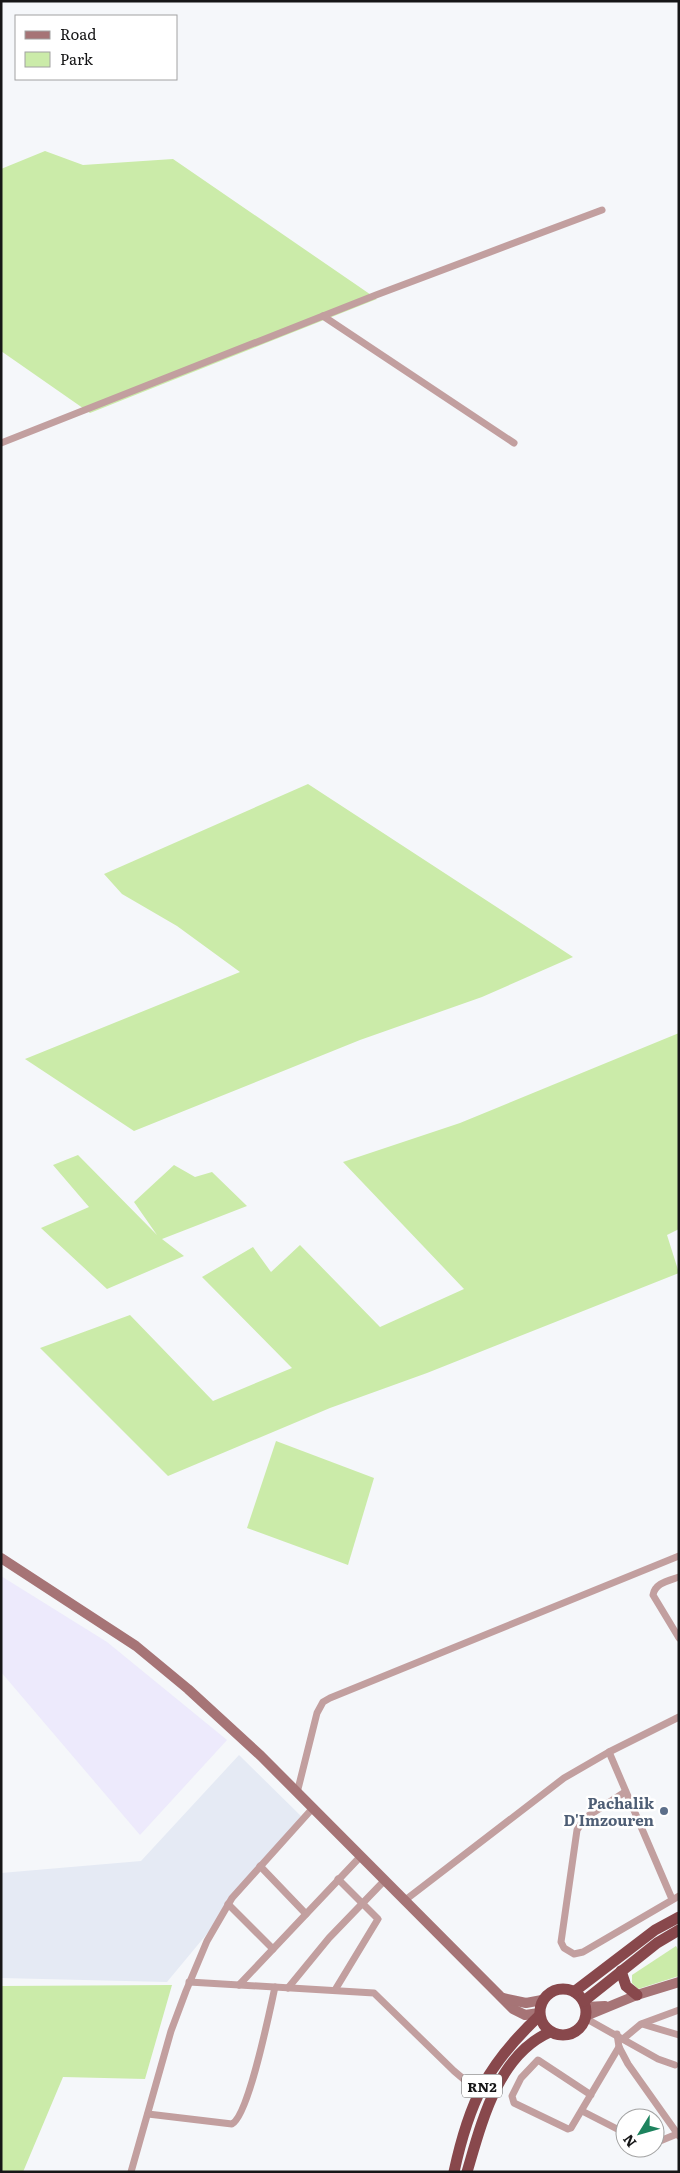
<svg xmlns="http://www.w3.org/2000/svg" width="680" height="2173" viewBox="0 0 680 2173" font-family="Literata,serif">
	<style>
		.built { fill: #e5eaf4 }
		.industrial { fill: #edeafc }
		.green { fill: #cbeba9 }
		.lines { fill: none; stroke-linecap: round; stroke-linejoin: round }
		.minor { stroke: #c29f9f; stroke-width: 7 }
		.secondary { stroke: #a67476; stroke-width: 10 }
		.trunk { stroke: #88484c; stroke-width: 11 }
		.service-dot { fill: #5c6f8a; stroke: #fff; stroke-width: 2 }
		.labels { text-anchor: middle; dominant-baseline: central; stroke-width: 5; stroke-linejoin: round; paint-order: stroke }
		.shield { fill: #fff; stroke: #5c5c5d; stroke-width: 1 }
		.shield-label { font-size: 14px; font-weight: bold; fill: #161617 }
		.service-label { font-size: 15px; font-weight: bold; fill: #4e5e75; stroke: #fff; text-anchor: end }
	</style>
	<rect width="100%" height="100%" fill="#f5f7fa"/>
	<polygon class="built" points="239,1755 303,1818 167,1982 1,1978 1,1873 141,1861"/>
	<polygon class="industrial" points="1,1576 107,1642 227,1740 140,1835 1,1672"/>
	<g class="green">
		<polygon points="45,151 83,165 173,159 377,299 90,413 1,351 1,169"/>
		<polygon points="308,784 573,957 482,997 360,1040 134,1131 25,1059 240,972 177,926 122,894 104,874"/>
		<polygon points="679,1033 679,1229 667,1235 679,1273 427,1373 330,1408 168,1476 40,1348 130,1315 213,1401 292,1368 202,1277 253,1247 271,1272 300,1245 380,1327 464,1289 343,1162 460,1123"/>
		<polygon points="78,1155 157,1235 134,1202 174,1165 195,1177 212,1172 247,1206 162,1239 184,1256 107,1289 41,1228 89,1207 53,1165"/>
		<polygon points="276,1441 374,1478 348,1565 247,1528"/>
		<polygon points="676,1946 679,1951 679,1976 638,1989 632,1983 632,1975"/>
		<polygon points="172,1985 145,2079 63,2077 23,2172 1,2172 1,1986"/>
	</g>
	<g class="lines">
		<g class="minor">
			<polyline points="323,316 514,443"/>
			<polyline points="1,443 376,295 602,210"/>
			<path d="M679,1577C668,1581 655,1583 653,1595L679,1638"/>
			<polyline points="609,1752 672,1899"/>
			<polyline points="625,1792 585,1818 577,1830 561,1942 564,1948 574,1954 583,1952 679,1896"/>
			<polyline points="297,1793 317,1713 323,1702 330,1698 679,1556"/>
			<polyline points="260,1866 306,1914"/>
			<polyline points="404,1901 564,1778 609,1752 679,1717"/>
			<polyline points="228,1904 273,1949"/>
			<polyline points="189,1982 374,1993 454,2071 479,2092"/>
			<polyline points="239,1985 360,1857"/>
			<polyline points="288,1988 329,1938 384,1881"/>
			<polyline points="335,1990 378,1919 338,1879"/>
			<polyline points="585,2018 658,2059 675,2065"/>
			<polyline points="642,2024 679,2035"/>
			<polyline points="617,2034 619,2047 628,2064 679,2136"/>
			<polyline points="623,2039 641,2024 679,2010"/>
			<polyline points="591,2095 538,2060 521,2078 512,2096 514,2103 568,2129 571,2128 619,2047"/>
			<polyline points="582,2111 625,2133"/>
			<path d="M148,2114L232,2124C249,2115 270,2009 275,1987"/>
			<polyline points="655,2143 677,2134"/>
			<polyline points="131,2172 171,2031 186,1991 207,1941 232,1898 312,1809"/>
		</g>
		<g class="secondary">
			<polyline points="1,1558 136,1646 188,1689 261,1756 513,2009 525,2015 539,2013"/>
			<polyline points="503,1998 526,2003 542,2000"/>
			<polyline points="586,2007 605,2006"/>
			<polyline points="586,2016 637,1995 679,1982"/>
		</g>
		<g class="trunk">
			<polyline points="621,1971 626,1986 637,1995"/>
			<circle cx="563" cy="2012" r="23"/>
			<polyline points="575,1991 655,1930 679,1917"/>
			<polyline points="584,2001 657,1943 679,1930"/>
			<path d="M454,2172C469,2102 487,2065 539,2016"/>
			<path d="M467,2172C482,2121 498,2055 550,2032"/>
		</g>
	</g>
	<circle class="service-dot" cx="664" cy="1811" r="5"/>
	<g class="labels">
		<rect class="shield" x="462" y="2074.5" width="40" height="23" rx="4"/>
		<g class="shield-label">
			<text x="482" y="2086">RN2</text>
		</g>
		<g class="service-label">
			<text x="654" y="1802">Pachalik<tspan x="654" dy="17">D'Imzouren</tspan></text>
		</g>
	</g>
	<rect width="680" height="2173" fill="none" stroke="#161617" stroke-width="5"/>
	<rect x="15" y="15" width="162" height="65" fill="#ffffff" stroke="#a2a2a2"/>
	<rect x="25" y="31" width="25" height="8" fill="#a67476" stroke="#a2a2a2"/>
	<text x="60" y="40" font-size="15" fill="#161617">Road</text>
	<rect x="25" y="52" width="25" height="15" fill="#cbeba9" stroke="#a2a2a2"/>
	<text x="60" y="65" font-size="15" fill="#161617">Park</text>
	<g transform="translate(640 2133) rotate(233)"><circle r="24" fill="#ffffff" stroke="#a2a2a2"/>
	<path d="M0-4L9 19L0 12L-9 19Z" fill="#1d835e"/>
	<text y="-8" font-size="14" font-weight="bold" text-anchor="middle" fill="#161617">N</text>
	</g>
</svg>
